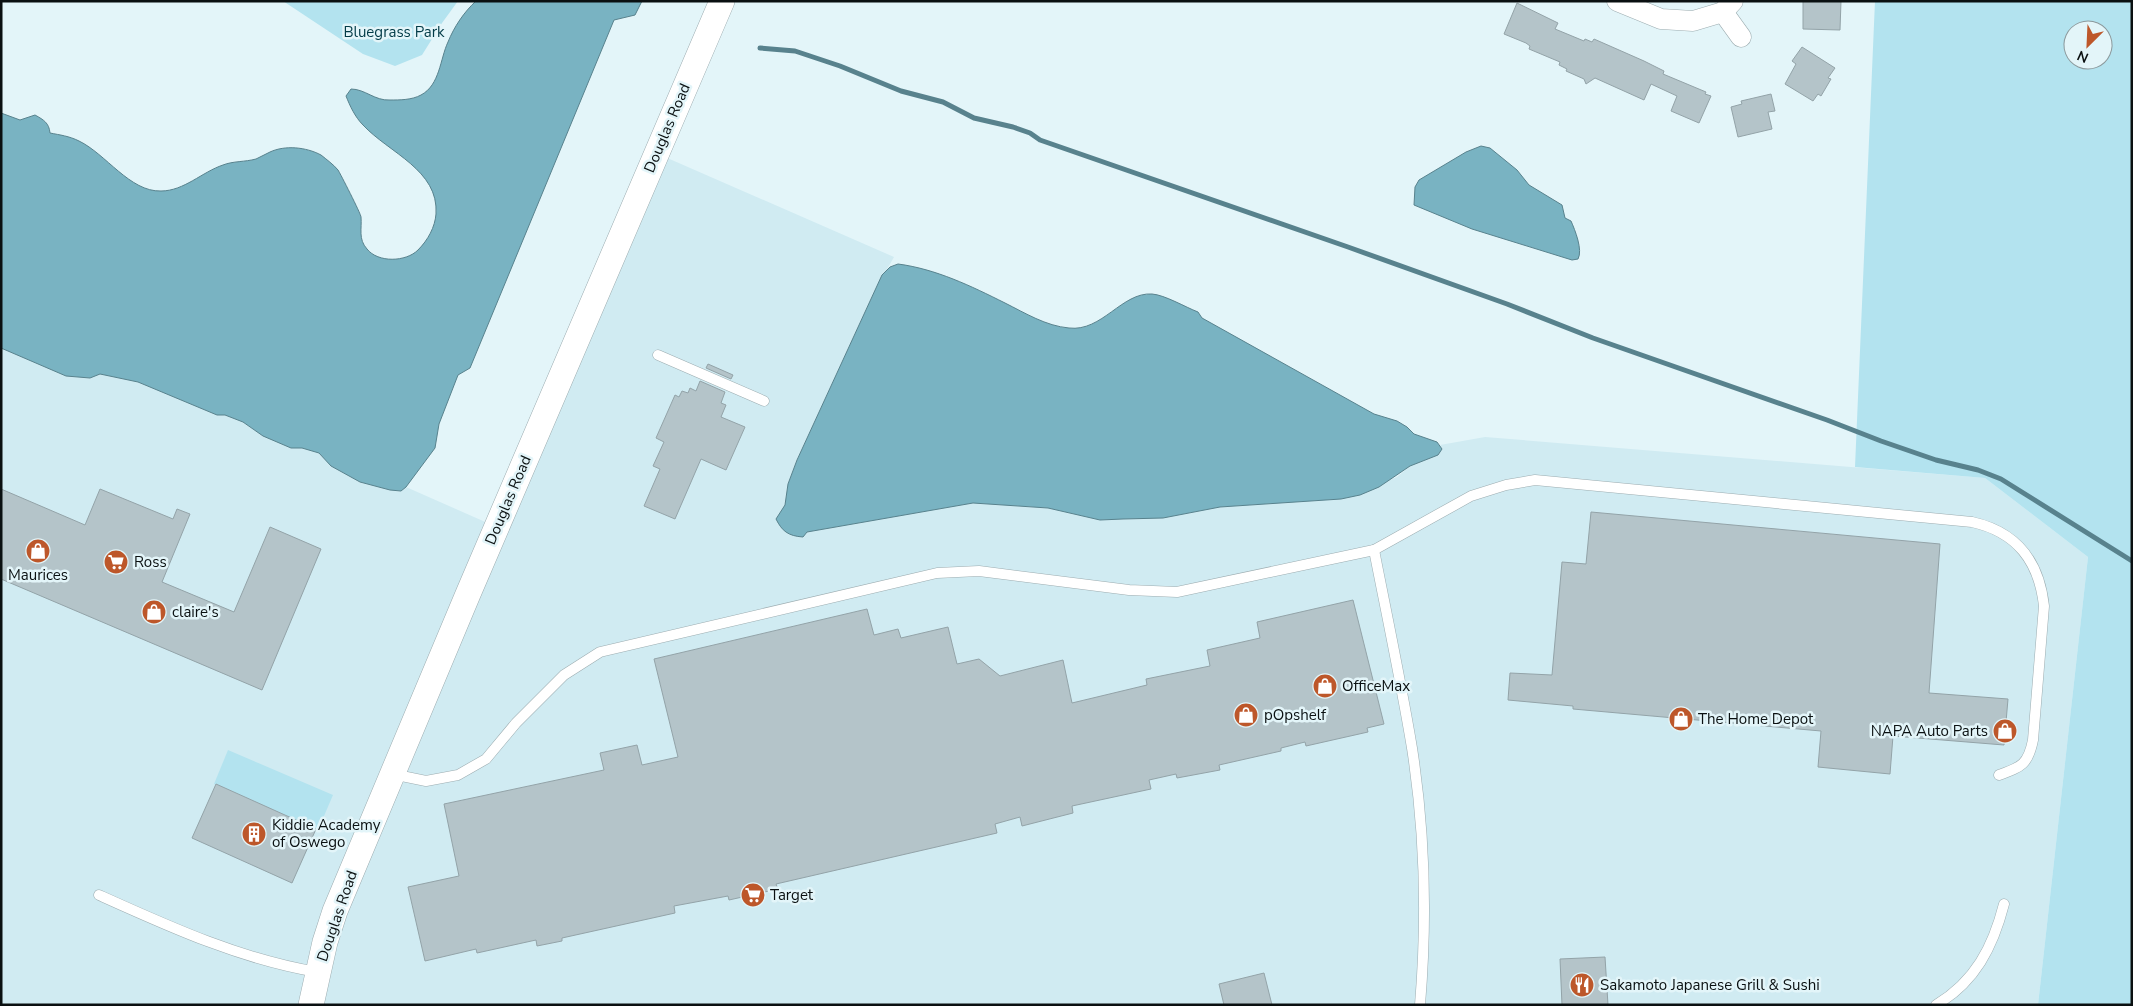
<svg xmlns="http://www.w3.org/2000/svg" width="2133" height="1006" viewBox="0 0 2133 1006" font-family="'Nunito Sans',sans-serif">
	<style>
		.built { fill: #d0ebf2 }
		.green { fill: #b3e3ef; fill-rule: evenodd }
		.water { fill: #79b3c2; stroke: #58828d }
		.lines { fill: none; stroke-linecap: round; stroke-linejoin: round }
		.stream { stroke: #58828d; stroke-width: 5 }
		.building { fill: #b4c4c9; stroke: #93a3a8 }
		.service-casing { stroke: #9cacb0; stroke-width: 11 }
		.minor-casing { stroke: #9cacb0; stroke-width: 21 }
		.tertiary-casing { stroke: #9cacb0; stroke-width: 26 }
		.service { stroke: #fff; stroke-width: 10 }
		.minor { stroke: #fff; stroke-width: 20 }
		.tertiary { stroke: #fff; stroke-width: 25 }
		.labels { text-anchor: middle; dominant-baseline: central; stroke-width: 5; stroke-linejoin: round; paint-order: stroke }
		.park-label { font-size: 15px; fill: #023b47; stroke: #e3f5f9 }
		.street-label { font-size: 15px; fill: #0a1011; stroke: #e3f5f9 }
		.poi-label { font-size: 15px; fill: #0a1011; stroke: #e3f5f9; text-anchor: start }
	</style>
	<rect width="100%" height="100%" fill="#e3f5f9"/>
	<polygon class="built" points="665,157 894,257 874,292 797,459 788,484 802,537 807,532 973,503 1048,508 1100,520 1123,519 1163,518 1220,507 1341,499 1397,477 1410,466 1438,455 1442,449 1440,445 1485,437 1985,478 2088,557 2038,1005 1,1005 1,348 66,376 90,378 100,374 138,382 217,415 225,415 243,422 263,436 291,448 302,448 319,453 331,466 360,482 390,490 401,491 406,487 508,532"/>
	<g class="green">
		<polygon points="283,1 458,1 442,23 422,55 395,66 363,54"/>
		<path d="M1875,1H2132V1005H2038L2088,557L1985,478L1855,467ZM2073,30H2103V60H2073Z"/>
		<polygon points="228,750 333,795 318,830 214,784"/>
	</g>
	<g class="water">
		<path d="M476,1H642L635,15L614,20L470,368L458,375L439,424L435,448L406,487L401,491L390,490L360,482L331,466L319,453L302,448H291L263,436L243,422L225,415H217L138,382L100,374L90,378L66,376L1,348V113L20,120L35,115C44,120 49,123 50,133C60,135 69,136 79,141C106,154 130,192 161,191C184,191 202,172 223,165C233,161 245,162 256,159C261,157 265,154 270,152C285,145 306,147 321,155C326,159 334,165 338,170C340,173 361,214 361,217C362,229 358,239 367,249C378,263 406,262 418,250C428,240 435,227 436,214C439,170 389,153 363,125C355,117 350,106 346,96L351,89C365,89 375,101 390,100C400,100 412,100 421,95C440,85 440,59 448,42C454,27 464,12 476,1Z"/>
		<path d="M1481,146L1490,148L1517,170L1529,185L1562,205L1565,218L1571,221C1575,230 1583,250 1578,259L1572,260L1472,229L1414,205L1415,187L1419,180L1466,152Z"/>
		<path d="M898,264C936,269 971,286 1005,303C1025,313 1046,326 1069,328C1102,332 1122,292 1152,294C1165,295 1185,307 1198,312L1202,318L1374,414L1397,421L1407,427L1414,434L1437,442L1442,449L1438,455L1410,466L1379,487L1360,495L1341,499L1220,507L1163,518L1123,519L1100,520L1048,508L973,503L807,532L803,537C788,536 782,531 776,519L785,505L788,484L797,460L882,275L890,267Z"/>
	</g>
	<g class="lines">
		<polyline class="stream" points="760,48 795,51 840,66 901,91 943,102 974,118 1013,127 1030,133 1040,140 1348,247 1507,304 1593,338 1827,420 1881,441 1936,460 1978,470 2001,479 2132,561"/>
	</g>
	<g class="building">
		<polygon points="1803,1 1841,1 1840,30 1803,29"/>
		<polygon points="1517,3 1558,23 1555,29 1584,41 1585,39 1592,42 1594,39 1644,61 1664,71 1663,74 1706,92 1705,94 1711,96 1699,123 1671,111 1677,96 1651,84 1644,100 1595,78 1586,84 1584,79 1566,71 1567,69 1559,65 1560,62 1529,49 1530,46 1526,43 1504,34"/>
		<polygon points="1802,47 1835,68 1828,78 1831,79 1821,96 1818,94 1813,101 1785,84 1796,64 1792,61"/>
		<polygon points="1771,94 1775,111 1768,112 1772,129 1738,137 1731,107 1742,104 1741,101"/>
		<polygon points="708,364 733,375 731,379 706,368"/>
		<polygon points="700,381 725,392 721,403 726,405 721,417 745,427 726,470 701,459 675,519 644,506 660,469 653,466 664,442 656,438 675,395 679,397 682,391 688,393 690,388 696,391"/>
		<polygon points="1,489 85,525 100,489 173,519 177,509 190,514 162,582 234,612 270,527 321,549 262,690 1,579"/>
		<polygon points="1591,512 1940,544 1929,693 2008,699 2004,745 1893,736 1890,774 1818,767 1821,731 1573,709 1573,706 1508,700 1510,673 1552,675 1562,562 1586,564"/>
		<polygon points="1353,600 1384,724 1367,728 1368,732 1306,746 1305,742 1281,748 1281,751 1219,765 1220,770 1177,778 1176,774 1149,780 1151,789 1072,806 1073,813 1022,826 1020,817 995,824 997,833 776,884 778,889 729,900 728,896 674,906 675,913 562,938 562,941 537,946 536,940 477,953 476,949 425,961 408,887 459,876 444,804 604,770 600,753 637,745 642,765 678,757 654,659 867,609 874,635 898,629 901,638 948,627 957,664 979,659 1000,676 1063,660 1072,703 1147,685 1146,679 1210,666 1207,650 1260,638 1257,622"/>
		<polygon points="216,784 316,829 292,883 192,838"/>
		<polygon points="1605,957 1608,1005 1562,1005 1560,959"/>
		<polygon points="1264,973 1272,1005 1224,1005 1219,984"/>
	</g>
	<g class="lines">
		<defs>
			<g id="service">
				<polyline points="658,355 764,401"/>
				<path d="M1374,550C1387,616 1401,682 1412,748C1425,832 1427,920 1420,1005"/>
				<path d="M392,774L426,781L458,775L486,759L516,723L564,675L600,652L937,573L979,571L1129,590L1177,592L1374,550L1471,496L1506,485L1535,480L1972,522C2017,532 2039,561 2044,606L2033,740C2028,765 2021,767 1999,775"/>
				<path d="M99,895C170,927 240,959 317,972"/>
				<path d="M1936,1005C1975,982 1993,947 2004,904"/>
			</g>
			<g id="minor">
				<polyline points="1617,1 1661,19 1693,21 1723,12 1733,1"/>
				<polyline points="1723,12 1741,37"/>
			</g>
			<polyline id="tertiary" points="311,1005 325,942 335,911 468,594 722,1"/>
		</defs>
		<use href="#service" class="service-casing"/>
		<use href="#minor" class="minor-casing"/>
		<use href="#tertiary" class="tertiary-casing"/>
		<use href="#service" class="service"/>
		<use href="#minor" class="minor"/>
		<use href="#tertiary" class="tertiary"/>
	</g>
	<defs>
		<symbol id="shop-disc" viewBox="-11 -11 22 22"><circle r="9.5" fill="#bd572a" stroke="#e3f5f9"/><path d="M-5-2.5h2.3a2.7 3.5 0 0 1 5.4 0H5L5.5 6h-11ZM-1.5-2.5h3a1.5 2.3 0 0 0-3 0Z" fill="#fff"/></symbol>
		<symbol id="supermarket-disc" viewBox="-11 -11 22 22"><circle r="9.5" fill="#bd572a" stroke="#e3f5f9"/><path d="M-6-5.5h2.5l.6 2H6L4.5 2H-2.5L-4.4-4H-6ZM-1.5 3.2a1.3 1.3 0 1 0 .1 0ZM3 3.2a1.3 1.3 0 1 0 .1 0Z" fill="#fff"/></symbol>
		<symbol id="building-disc" viewBox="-11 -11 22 22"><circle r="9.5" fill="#bd572a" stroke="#e3f5f9"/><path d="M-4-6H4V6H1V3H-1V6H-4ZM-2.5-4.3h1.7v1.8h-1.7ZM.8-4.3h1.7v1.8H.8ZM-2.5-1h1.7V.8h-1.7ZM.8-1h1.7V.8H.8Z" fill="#fff"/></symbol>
		<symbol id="restaurant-disc" viewBox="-11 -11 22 22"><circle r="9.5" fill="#bd572a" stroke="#e3f5f9"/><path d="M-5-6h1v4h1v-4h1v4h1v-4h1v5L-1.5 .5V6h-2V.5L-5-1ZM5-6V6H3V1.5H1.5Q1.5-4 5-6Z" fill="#fff"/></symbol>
	</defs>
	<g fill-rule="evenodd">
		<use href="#shop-disc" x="24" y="537" width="28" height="28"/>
		<use href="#supermarket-disc" x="102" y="548" width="28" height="28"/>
		<use href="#shop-disc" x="140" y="598" width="28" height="28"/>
		<use href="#shop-disc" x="1311" y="672" width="28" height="28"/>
		<use href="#shop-disc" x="1232" y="701" width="28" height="28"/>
		<use href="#shop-disc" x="1667" y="705" width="28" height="28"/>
		<use href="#shop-disc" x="1991" y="717" width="28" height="28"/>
		<use href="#building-disc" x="240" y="820" width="28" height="28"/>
		<use href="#supermarket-disc" x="739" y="881" width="28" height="28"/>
		<use href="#restaurant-disc" x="1568" y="971" width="28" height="28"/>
	</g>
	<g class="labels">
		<g class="park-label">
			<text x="394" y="32">Bluegrass Park</text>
		</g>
		<g class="street-label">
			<text transform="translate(667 128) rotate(-67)">Douglas Road</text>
			<text transform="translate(508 500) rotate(-67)">Douglas Road</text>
			<text transform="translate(337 916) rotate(-71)">Douglas Road</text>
		</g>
		<g class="poi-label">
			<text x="134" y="562">Ross</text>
			<text x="38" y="575" text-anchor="middle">Maurices</text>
			<text x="172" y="612">claire's</text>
			<text x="1342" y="686">OfficeMax</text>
			<text x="1264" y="715">pOpshelf</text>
			<text x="1698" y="719">The Home Depot</text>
			<text x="1988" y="731" text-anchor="end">NAPA Auto Parts</text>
			<text x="272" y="825">Kiddie Academy<tspan x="272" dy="17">of Oswego</tspan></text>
			<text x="770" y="895">Target</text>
			<text x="1600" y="985">Sakamoto Japanese Grill &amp; Sushi</text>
		</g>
	</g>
	<rect width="2133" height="1006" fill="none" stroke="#0a1011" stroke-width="5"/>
	<g transform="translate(2088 45) rotate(204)"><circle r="24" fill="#e3f5f9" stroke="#8c999c"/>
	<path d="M0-4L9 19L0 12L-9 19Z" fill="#bd572a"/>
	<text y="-8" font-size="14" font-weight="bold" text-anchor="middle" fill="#0a1011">N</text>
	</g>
</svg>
